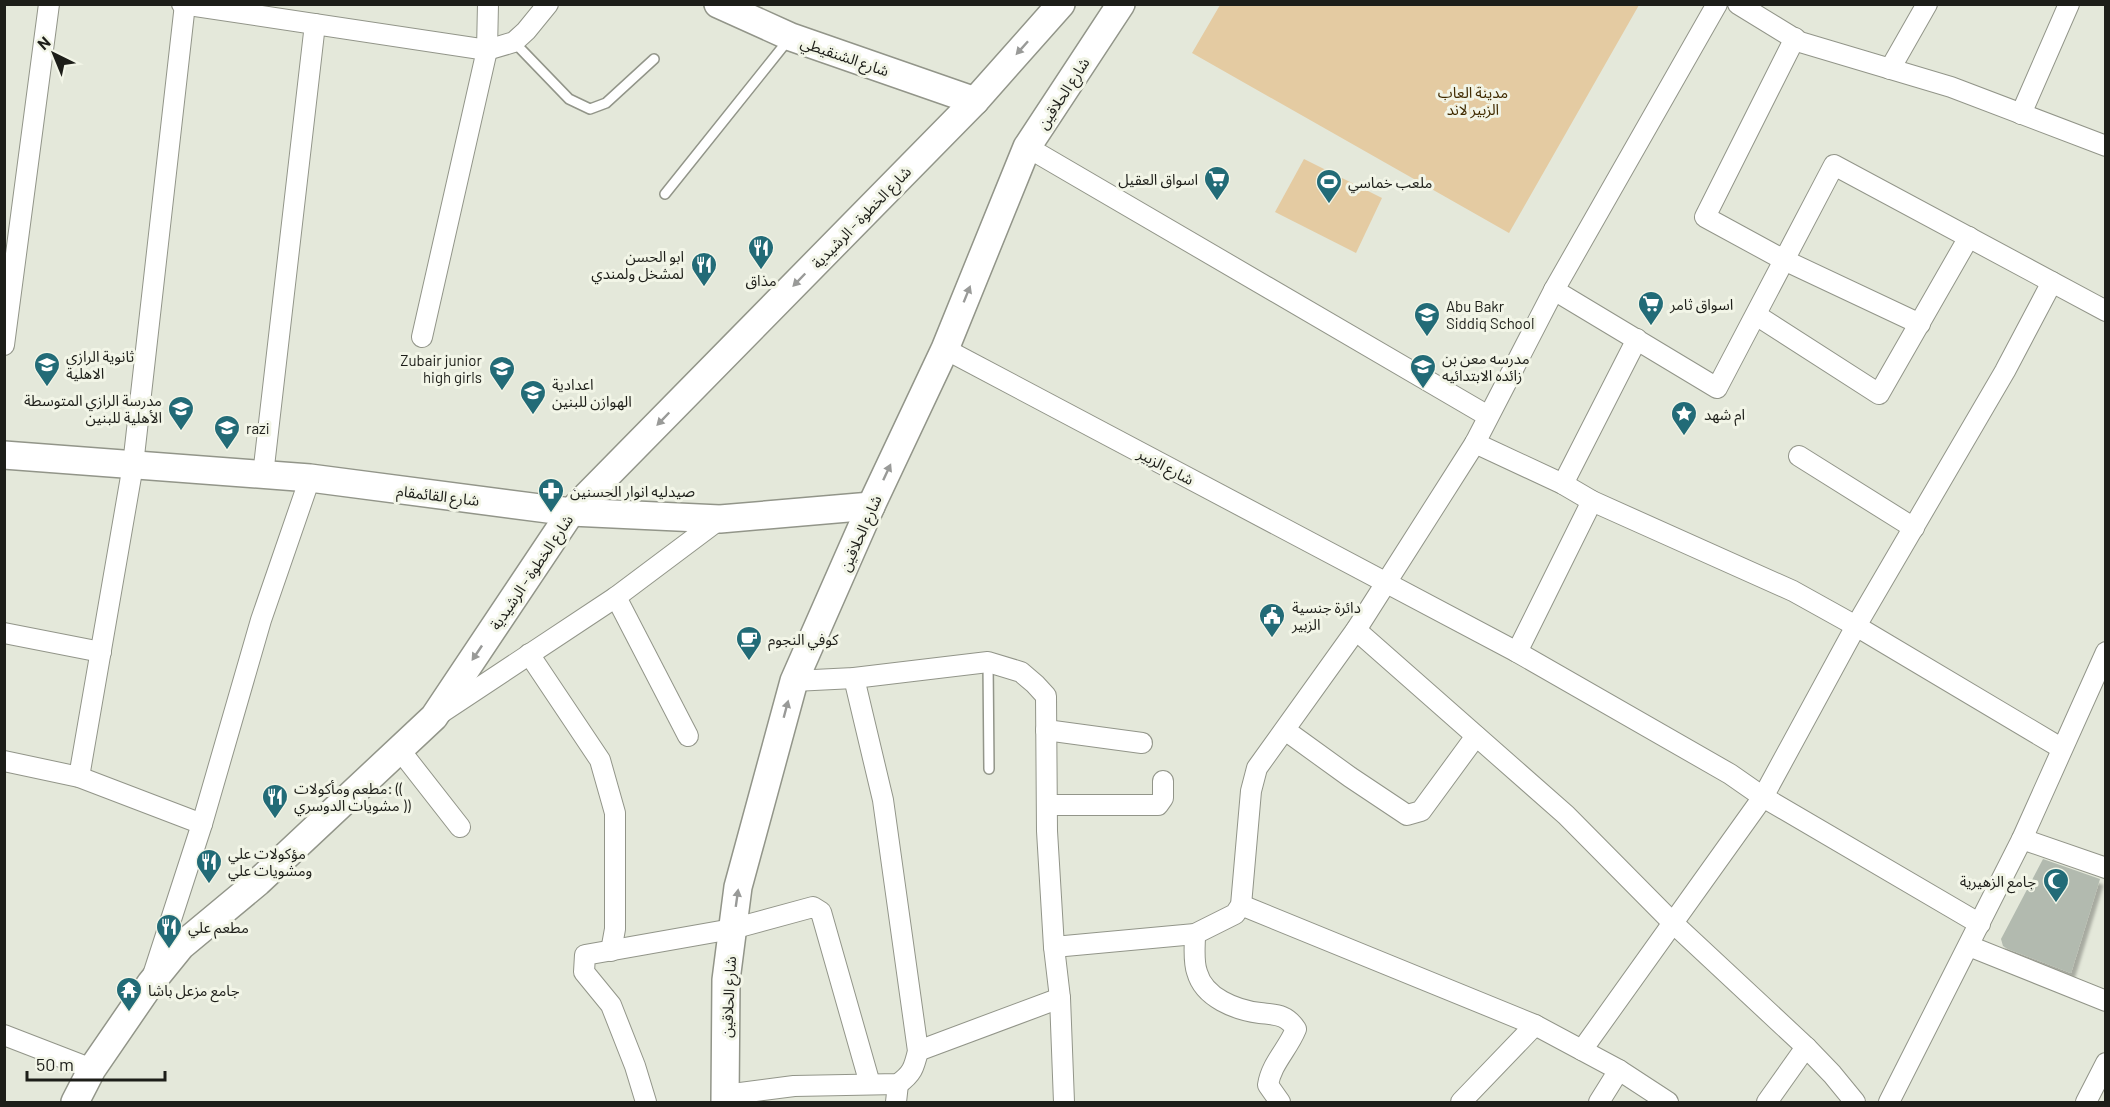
<svg xmlns="http://www.w3.org/2000/svg" width="2110" height="1107" viewBox="0 0 2110 1107" font-family="Barlow,'Noto Sans Arabic',sans-serif">
	<style>
		.green { fill: #e4cba2 }
		.building { fill: #b2baaf; filter: url(#shadow) }
		.lines { fill: none; stroke-linecap: round; stroke-linejoin: round }
		.lane-casing { stroke: #929589; stroke-width: 12 }
		.street-casing { stroke: #929589; stroke-width: 22 }
		.secondary-casing { stroke: #929589; stroke-width: 30 }
		.lane { stroke: #fff; stroke-width: 9 }
		.street { stroke: #fff; stroke-width: 20 }
		.secondary { stroke: #fff; stroke-width: 27 }
		.oneway { fill: #999a98 }
		.labels { text-anchor: middle; dominant-baseline: central; stroke-width: 6; stroke-linejoin: round; paint-order: stroke }
		.street-label { font-size: 15px; fill: #1d1e19; stroke: #f2f5e7 }
		.park-label { font-size: 15px; fill: #402b00; stroke: #f2f5e7 }
		.poi-label { font-size: 15px; fill: #1d1e19; stroke: #f2f5e7; text-anchor: start }
	</style>
	<defs>
		<filter id="shadow"><feDropShadow dx="3.5" dy="6" stdDeviation="1.5" flood-color="#0004"/></filter>
	</defs>
	<rect width="100%" height="100%" fill="#e4e8da"/>
	<g class="green">
		<polygon points="1220,5 1220,4 1639,5 1509,233 1192,53"/>
		<polygon points="1304,159 1382,198 1356,253 1275,212"/>
	</g>
	<polygon class="building" points="2043,859 2100,879 2071,973 2008,949 2003,946 2001,939"/>
	<g class="lines">
		<defs>
			<g id="lane">
				<polyline points="514,42 569,99 590,109 606,103 654,59"/>
				<polyline points="665,194 789,39"/>
				<polyline points="988,662 989,769"/>
			</g>
			<g id="street">
				<polyline points="182,4 487,50 514,42 526,31 548,4"/>
				<polyline points="1738,4 1800,42 1951,87 2106,146"/>
				<polyline points="1795,38 1705,217 1784,260 1920,324"/>
				<polyline points="1890,69 1927,4"/>
				<polyline points="2021,114 2069,4"/>
				<polyline points="1027,147 1488,416"/>
				<polyline points="1554,290 1717,388 1834,165 2106,311"/>
				<polyline points="1756,315 1879,394 1969,237"/>
				<polyline points="422,337 487,50 488,4"/>
				<polyline points="4,345 49,4"/>
				<polyline points="945,349 1517,652 1730,774 1763,797 1980,924"/>
				<polyline points="1475,443 1563,484 1592,501 1793,591 1856,626 2061,748"/>
				<polyline points="1799,456 1914,528"/>
				<polyline points="263,475 315,24"/>
				<polyline points="1563,484 1637,339"/>
				<polyline points="616,597 688,736"/>
				<polyline points="1356,630 1566,815 1673,923 1806,1047 1832,1074 1855,1102"/>
				<polyline points="4,633 101,652"/>
				<polyline points="1517,652 1592,501"/>
				<polyline points="529,654 600,760 615,813 615,929 611,951"/>
				<polyline points="794,681 854,678 988,662 1021,672 1035,684 1046,696 1047,831 1054,947 1060,998 1064,1102"/>
				<polyline points="441,713 616,597 720,519"/>
				<polyline points="1046,730 1142,743"/>
				<polyline points="1285,730 1350,777 1407,815 1421,811 1476,736"/>
				<polyline points="399,749 460,827"/>
				<polyline points="4,761 79,777 202,824"/>
				<polyline points="79,777 133,465 185,4"/>
				<polyline points="1047,805 1158,805 1163,798 1163,781"/>
				<polyline points="2022,839 2106,868"/>
				<polyline points="1241,905 1535,1025 1619,1070 1668,1102"/>
				<path d="M1195,934C1195,946 1193,961 1197,972C1204,998 1236,1010 1260,1013C1276,1015 1286,1014 1296,1029C1288,1049 1271,1064 1268,1085L1280,1102"/>
				<polyline points="1969,946 2106,1001"/>
				<polyline points="1054,947 1195,934 1235,914 1241,905 1251,791 1257,768 1356,630 1475,443 1554,290 1717,4"/>
				<polyline points="153,975 202,824 261,620 310,478"/>
				<polyline points="4,1035 92,1069"/>
				<polyline points="1582,1050 1763,797 1856,626 2005,371 2052,282"/>
				<polyline points="918,1051 1060,998"/>
				<path d="M725,1095L794,1086L898,1084C912,1074 914,1068 918,1051L883,800L854,678"/>
				<polyline points="646,1102 635,1066 611,1005 584,972 585,955 732,929 813,907 821,912 870,1084"/>
				<polyline points="896,1102 898,1084"/>
				<polyline points="1461,1102 1535,1025"/>
				<polyline points="1599,1102 1619,1070"/>
				<polyline points="1767,1102 1806,1047"/>
				<polyline points="1889,1102 2022,839 2106,652"/>
				<polyline points="2086,1102 2106,1063"/>
			</g>
			<g id="secondary">
				<polyline points="718,4 791,37 975,101"/>
				<polyline points="4,455 310,478 571,512 720,519 871,506"/>
				<polyline points="75,1102 92,1069 151,983 181,946 258,882 434,717 571,512 975,101 1061,4"/>
				<polyline points="725,1102 726,980 738,887 794,681 871,506 945,349 1027,147 1121,4"/>
			</g>
		</defs>
		<use href="#lane" class="lane-casing"/>
		<use href="#street" class="street-casing"/>
		<use href="#secondary" class="secondary-casing"/>
		<use href="#lane" class="lane"/>
		<use href="#street" class="street"/>
		<use href="#secondary" class="secondary"/>
	</g>
	<defs><path id="oneway-solid" d="M-6-.8H1V-3.2L6.5 0L1 3.2V.8H-6Z" transform="scale(1.5)"/></defs>
	<g class="oneway">
		<use href="#oneway-solid" transform="translate(1022 48) rotate(132)"/>
		<use href="#oneway-solid" transform="translate(799 280) rotate(134)"/>
		<use href="#oneway-solid" transform="translate(967 294) rotate(-68)"/>
		<use href="#oneway-solid" transform="translate(663 419) rotate(134)"/>
		<use href="#oneway-solid" transform="translate(887 472) rotate(-65)"/>
		<use href="#oneway-solid" transform="translate(477 653) rotate(124)"/>
		<use href="#oneway-solid" transform="translate(786 709) rotate(-75)"/>
		<use href="#oneway-solid" transform="translate(737 898) rotate(-82)"/>
	</g>
	<defs>
		<symbol id="supermarket-pin" viewBox="-11 -11 22 30"><path d="M0 17L-7.5 6A9.5 9.5 0 1 1 7.5 6Z" fill="#226b77" stroke="#f2f5e7"/><path d="M-6-5.5h2.5l.6 2H6L4.5 2H-2.5L-4.4-4H-6ZM-1.5 3.2a1.3 1.3 0 1 0 .1 0ZM3 3.2a1.3 1.3 0 1 0 .1 0Z" fill="#fff"/></symbol>
		<symbol id="stadium-pin" viewBox="-11 -11 22 30"><path d="M0 17L-7.5 6A9.5 9.5 0 1 1 7.5 6Z" fill="#226b77" stroke="#f2f5e7"/><path d="M0-5a6.5 5 0 1 0 0 10a6.5 5 0 1 0 0-10ZM-3.5-1.8h7v3.6h-7Z" fill="#fff"/></symbol>
		<symbol id="restaurant-pin" viewBox="-11 -11 22 30"><path d="M0 17L-7.5 6A9.5 9.5 0 1 1 7.5 6Z" fill="#226b77" stroke="#f2f5e7"/><path d="M-5-6h1v4h1v-4h1v4h1v-4h1v5L-1.5 .5V6h-2V.5L-5-1ZM5-6V6H3V1.5H1.5Q1.5-4 5-6Z" fill="#fff"/></symbol>
		<symbol id="school-pin" viewBox="-11 -11 22 30"><path d="M0 17L-7.5 6A9.5 9.5 0 1 1 7.5 6Z" fill="#226b77" stroke="#f2f5e7"/><path d="M0-5L7-2L0 1L-7-2ZM-4 1L0 2.5L4 1V4Q0 6-4 4Z" fill="#fff"/></symbol>
		<symbol id="sight-pin" viewBox="-11 -11 22 30"><path d="M0 17L-7.5 6A9.5 9.5 0 1 1 7.5 6Z" fill="#226b77" stroke="#f2f5e7"/><path d="M0-6L1.8-2.2L6-1.7L2.9 1.2L3.7 5.4L0 3.3L-3.7 5.4L-2.9 1.2L-6-1.7L-1.8-2.2Z" fill="#fff"/></symbol>
		<symbol id="pharmacy-pin" viewBox="-11 -11 22 30"><path d="M0 17L-7.5 6A9.5 9.5 0 1 1 7.5 6Z" fill="#226b77" stroke="#f2f5e7"/><path d="M-2-6h4v4h4v4h-4v4h-4v-4h-4v-4h4Z" fill="#fff"/></symbol>
		<symbol id="civic-pin" viewBox="-11 -11 22 30"><path d="M0 17L-7.5 6A9.5 9.5 0 1 1 7.5 6Z" fill="#226b77" stroke="#f2f5e7"/><path d="M-.6-6.5H3V-4.5H.6V-3L4-1V1h2V6H-6V1h2V-1L-.6-3ZM-1.2 2.5V6h2.4V2.5Z" fill="#fff"/></symbol>
		<symbol id="cafe-pin" viewBox="-11 -11 22 30"><path d="M0 17L-7.5 6A9.5 9.5 0 1 1 7.5 6Z" fill="#226b77" stroke="#f2f5e7"/><path d="M-5.5-4.5H6V0H3Q3 3.5 0 3.5H-2.5Q-5.5 3.5-5.5 0ZM3-3.2v2h1.7v-2ZM-6 4.5H4V6H-6Z" fill="#fff"/></symbol>
		<symbol id="mosque-pin" viewBox="-11 -11 22 30"><path d="M0 17L-7.5 6A9.5 9.5 0 1 1 7.5 6Z" fill="#226b77" stroke="#f2f5e7"/><path d="M3.5-4.9A6 6 0 1 0 3.5 4.9A5 5 0 1 1 3.5-4.9Z" fill="#fff"/></symbol>
		<symbol id="temple-pin" viewBox="-11 -11 22 30"><path d="M0 17L-7.5 6A9.5 9.5 0 1 1 7.5 6Z" fill="#226b77" stroke="#f2f5e7"/><path d="M0-6L5-2H3V0L6.5 2.5H4V6H1.5V3h-3V6H-4V2.5H-6.5L-3 0V-2H-5Z" fill="#fff"/></symbol>
	</defs>
	<g fill-rule="evenodd">
		<use href="#supermarket-pin" x="1202" y="164" width="30" height="40"/>
		<use href="#stadium-pin" x="1314" y="167" width="30" height="40"/>
		<use href="#restaurant-pin" x="746" y="233" width="30" height="40"/>
		<use href="#restaurant-pin" x="689" y="250" width="30" height="40"/>
		<use href="#supermarket-pin" x="1636" y="289" width="30" height="40"/>
		<use href="#school-pin" x="1412" y="300" width="30" height="40"/>
		<use href="#school-pin" x="32" y="350" width="30" height="40"/>
		<use href="#school-pin" x="1408" y="352" width="30" height="40"/>
		<use href="#school-pin" x="487" y="354" width="30" height="40"/>
		<use href="#school-pin" x="518" y="378" width="30" height="40"/>
		<use href="#school-pin" x="166" y="394" width="30" height="40"/>
		<use href="#sight-pin" x="1669" y="399" width="30" height="40"/>
		<use href="#school-pin" x="212" y="413" width="30" height="40"/>
		<use href="#pharmacy-pin" x="536" y="476" width="30" height="40"/>
		<use href="#civic-pin" x="1257" y="601" width="30" height="40"/>
		<use href="#cafe-pin" x="734" y="624" width="30" height="40"/>
		<use href="#restaurant-pin" x="260" y="782" width="30" height="40"/>
		<use href="#restaurant-pin" x="194" y="847" width="30" height="40"/>
		<use href="#mosque-pin" x="2041" y="866" width="30" height="40"/>
		<use href="#restaurant-pin" x="154" y="912" width="30" height="40"/>
		<use href="#temple-pin" x="114" y="975" width="30" height="40"/>
	</g>
	<g class="labels">
		<g class="street-label">
			<text transform="translate(845 56) rotate(19)">شارع الشنقيطي</text>
			<text transform="translate(1063 93) rotate(-57)">شارع الحلاقين</text>
			<text transform="translate(861 217) rotate(-46)">شارع الخطوة - الرشيدية</text>
			<text transform="translate(1166 466) rotate(28)">شارع الزبير</text>
			<text transform="translate(438 495) rotate(7)">شارع القائمقام</text>
			<text transform="translate(860 533) rotate(-66)">شارع الحلاقين</text>
			<text transform="translate(531 572) rotate(-56)">شارع الخطوة - الرشيدية</text>
			<text transform="translate(728 997) rotate(-87)">شارع الحلاقين</text>
		</g>
		<g class="park-label">
			<text x="1473" y="92">مدينة العاب<tspan x="1473" dy="17">الزبير لاند</tspan></text>
		</g>
		<g class="poi-label">
			<text x="1198" y="179" text-anchor="end">اسواق العقيل</text>
			<text x="1348" y="182">ملعب خماسي</text>
			<text x="684" y="256" text-anchor="end">ابو الحسن<tspan x="684" dy="17">لمشخل ولمندي</tspan></text>
			<text x="761" y="280" text-anchor="middle">مذاق</text>
			<text x="1670" y="304">اسواق ثامر</text>
			<text x="1446" y="306">Abu Bakr<tspan x="1446" dy="17">Siddiq School</tspan></text>
			<text x="66" y="356">ثانوية الرازي<tspan x="66" dy="17">الاهلية</tspan></text>
			<text x="1442" y="358">مدرسه معن بن<tspan x="1442" dy="17">زائده الابتدائيه</tspan></text>
			<text x="482" y="360" text-anchor="end">Zubair junior<tspan x="482" dy="17">high girls</tspan></text>
			<text x="552" y="384">اعدادية<tspan x="552" dy="17">الهوازن للبنين</tspan></text>
			<text x="162" y="400" text-anchor="end">مدرسة الرازي المتوسطة<tspan x="162" dy="17">الأهلية للبنين</tspan></text>
			<text x="1704" y="414">ام شهد</text>
			<text x="246" y="428">razi</text>
			<text x="570" y="491">صيدليه انوار الحسنين</text>
			<text x="1292" y="607">دائرة جنسية<tspan x="1292" dy="17">الزبير</tspan></text>
			<text x="768" y="639">كوفي النجوم</text>
			<text x="294" y="788">مطعم ومأكولات: ((<tspan x="294" dy="17">مشويات الدوسري ))</tspan></text>
			<text x="228" y="853">مؤكولات علي<tspan x="228" dy="17">ومشويات علي</tspan></text>
			<text x="2036" y="881" text-anchor="end">جامع الزهيرية</text>
			<text x="188" y="927">مطعم علي</text>
			<text x="148" y="990">جامع مزعل باشا</text>
		</g>
	</g>
	<rect width="2110" height="1107" fill="none" stroke="#1d1e19" stroke-width="12"/>
	<g transform="translate(54 54) rotate(317)" stroke="#f2f5e7" stroke-width="4.5" paint-order="stroke">
	<path d="M0-4.5L10 22L0 15L-10 22Z" fill="#1d1e19"/>
	<text y="-9" font-size="16" font-weight="bold" text-anchor="middle" fill="#1d1e19">N</text>
	</g>
	<path d="M27 1071v9h138v-9" fill="none" stroke="#1d1e19" stroke-width="3"/>
	<text x="36" y="1071" font-size="18" fill="#1d1e19" stroke="#f2f5e7" stroke-width="4.5" paint-order="stroke">50 m</text>
</svg>
